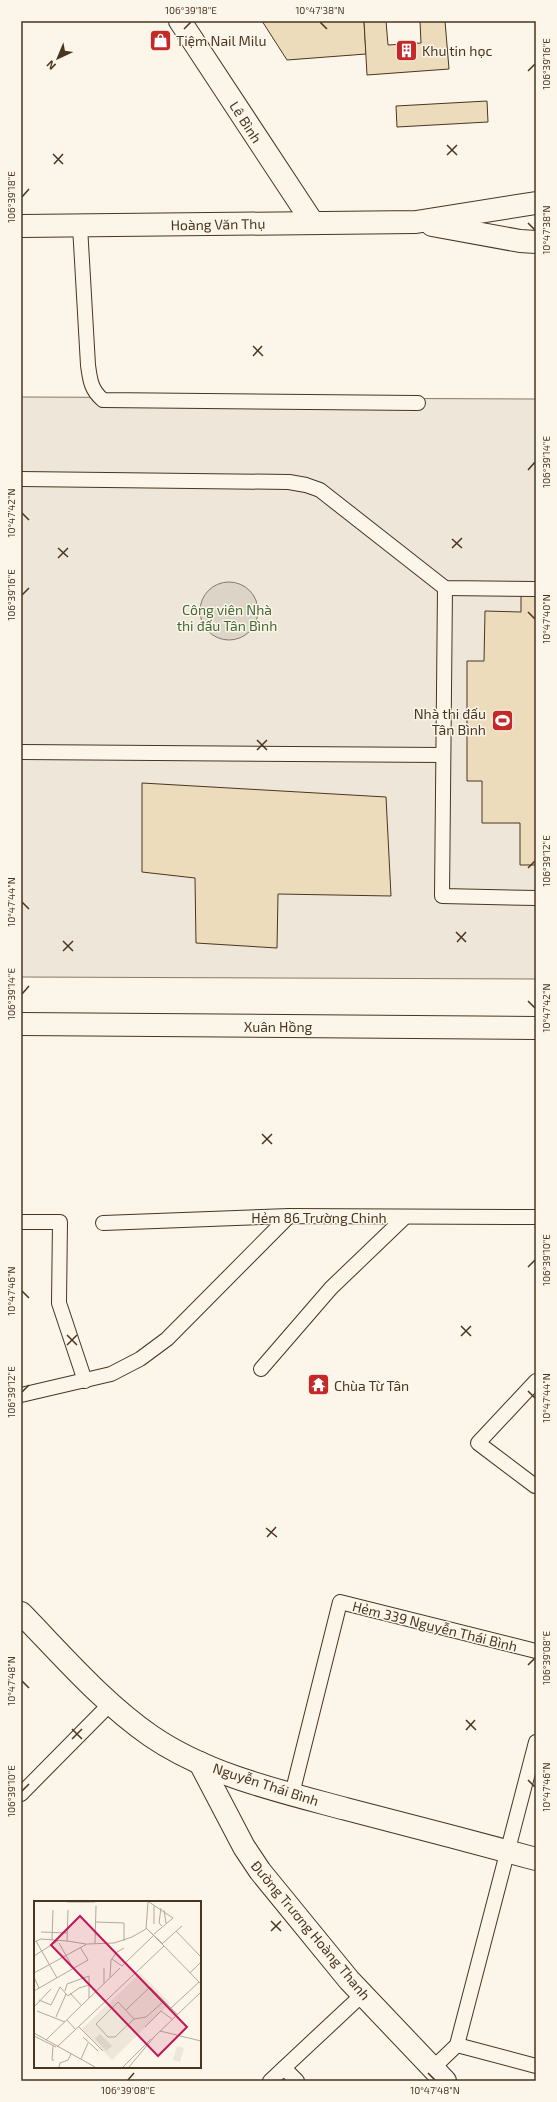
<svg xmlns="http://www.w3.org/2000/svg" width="557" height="2102" viewBox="0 0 557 2102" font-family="'Exo 2',sans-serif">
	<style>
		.green { fill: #ede6d9; stroke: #887966 }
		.water { fill: #dcd4c6; stroke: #887966 }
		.building { fill: #ecdcbc; stroke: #4a3520 }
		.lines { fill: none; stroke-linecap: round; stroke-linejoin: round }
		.service-casing { stroke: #4a3520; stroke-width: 16 }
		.minor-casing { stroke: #4a3520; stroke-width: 24 }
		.tertiary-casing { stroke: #4a3520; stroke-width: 24 }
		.primary-casing { stroke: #4a3520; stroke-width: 24 }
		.service { stroke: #fbf6e9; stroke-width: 14 }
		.minor { stroke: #fbf6e9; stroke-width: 22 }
		.tertiary { stroke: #fbf6e9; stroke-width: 22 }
		.primary { stroke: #fbf6e9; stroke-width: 22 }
		.ticks { fill: none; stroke: #4a3520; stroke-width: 1.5 }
		.labels { text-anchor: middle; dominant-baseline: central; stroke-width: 3; stroke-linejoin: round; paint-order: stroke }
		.poi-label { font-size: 14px; fill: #4a3520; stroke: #fbf6e9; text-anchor: start }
		.street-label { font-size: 14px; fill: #4a3520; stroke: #fbf6e9 }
		.park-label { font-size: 14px; fill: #436837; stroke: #fbf6e9 }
		.inset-road { fill: none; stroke: #b4a999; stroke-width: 1 }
		.view { fill: #c2185b; fill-opacity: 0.15; stroke: #c2185b; stroke-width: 2 }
		.inset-edge { fill: none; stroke: #4a3520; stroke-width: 2 }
		.neatline { fill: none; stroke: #4a3520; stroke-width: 1.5 }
		.ticks-label { font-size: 10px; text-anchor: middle; fill: #4a3520 }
	</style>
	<rect width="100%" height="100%" fill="#fbf6e9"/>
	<polygon class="green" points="21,397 536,399 536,979 21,977"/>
	<circle class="water" cx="229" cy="611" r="29"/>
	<g class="building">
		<polygon points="262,21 364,21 366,54 287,60"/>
		<polygon points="364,21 386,21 388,45 421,43 420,21 445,21 449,69 367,75"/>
		<polygon points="487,101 488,122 397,127 396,106"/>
		<polygon points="521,590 536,590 536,865 520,865 520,823 482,823 482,781 467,781 467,661 484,661 485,611 521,612"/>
		<polygon points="142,783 386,797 391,896 278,894 277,948 196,943 195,878 142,872"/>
	</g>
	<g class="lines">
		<defs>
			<g id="service">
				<path d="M80,226L88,365C90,380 91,390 103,400L418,403"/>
				<polyline points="21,479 289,482 306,485 320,490 445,588 536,589"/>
				<polyline points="445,588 442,896 536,898"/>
				<polyline points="21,752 443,755"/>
				<polyline points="21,1222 60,1222 59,1303 85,1381"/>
				<polyline points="103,1223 289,1216 536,1217"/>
				<polyline points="261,1369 331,1288 405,1217"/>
				<polyline points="536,1381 478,1443 535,1486 536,1485"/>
				<polyline points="21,1395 111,1374 140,1359 167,1339 289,1216"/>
				<polyline points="21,1794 110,1704"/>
				<polyline points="292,1794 340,1602 536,1651"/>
				<polyline points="457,2045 536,1742"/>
				<polyline points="284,2068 297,2081"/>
				<polyline points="433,2068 457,2045 536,2066"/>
				<polyline points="270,2081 363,1994"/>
			</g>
			<polyline id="minor" points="200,1763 244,1847 260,1871 349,1980 445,2081"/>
			<g id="tertiary">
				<polyline points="180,21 313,223"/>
				<path d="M21,1613C62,1655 102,1702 151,1736C208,1775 279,1791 346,1809C409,1825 473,1842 536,1859"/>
			</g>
			<g id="primary">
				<polyline points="432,225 520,241 536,242"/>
				<polyline points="21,226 416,222 536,203"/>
				<polyline points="21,1024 536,1028"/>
			</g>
		</defs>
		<use href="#service" class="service-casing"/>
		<use href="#minor" class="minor-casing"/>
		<use href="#tertiary" class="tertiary-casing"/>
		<use href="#primary" class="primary-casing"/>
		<use href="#service" class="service"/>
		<use href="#minor" class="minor"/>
		<use href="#tertiary" class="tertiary"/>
		<use href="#primary" class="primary"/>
	</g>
	<path class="ticks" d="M320,22L327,29M184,29L191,22M528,71L535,64M447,145L457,155M53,154L63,164M447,155L457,145M54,164L63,154M22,197L29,189M528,223L535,230M253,346L263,356M253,356L262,346M528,470L535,462M22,513L29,520M452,539L462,548M58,548L68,557M452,548L462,538M58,558L68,548M22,595L29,588M528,612L535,619M257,740L267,750M257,750L267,740M528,868L535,861M22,902L29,909M456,932L466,942M63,941L73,951M457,942L466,932M63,951L73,941M22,994L29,986M528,1001L535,1008M262,1134L272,1144M262,1144L272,1134M528,1267L535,1260M22,1291L29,1298M461,1326L471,1336M67,1335L77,1345M461,1336L471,1326M67,1345L77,1335M528,1391L535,1398M22,1392L29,1385M266,1528L277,1537M267,1537L276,1527M528,1665L535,1658M22,1681L29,1688M466,1720L476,1730M72,1729L82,1739M466,1730L475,1720M72,1739L82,1729M528,1780L535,1787M22,1791L29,1784M271,1921L281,1931M271,1931L281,1921M428,2073L435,2080M128,2080L134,2073"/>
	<defs>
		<symbol id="shop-square" viewBox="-11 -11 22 22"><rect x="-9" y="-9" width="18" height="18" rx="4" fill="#c62828" stroke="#fbf6e9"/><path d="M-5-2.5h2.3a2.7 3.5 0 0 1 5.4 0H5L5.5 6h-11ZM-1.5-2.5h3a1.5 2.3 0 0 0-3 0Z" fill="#fff"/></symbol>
		<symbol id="building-square" viewBox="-11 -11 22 22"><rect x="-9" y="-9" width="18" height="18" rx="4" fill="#c62828" stroke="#fbf6e9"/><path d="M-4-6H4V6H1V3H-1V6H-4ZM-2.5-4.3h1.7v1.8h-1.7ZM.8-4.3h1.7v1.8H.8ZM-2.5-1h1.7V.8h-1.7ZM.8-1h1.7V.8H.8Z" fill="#fff"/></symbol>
		<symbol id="stadium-square" viewBox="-11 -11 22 22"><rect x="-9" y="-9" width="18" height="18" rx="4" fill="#c62828" stroke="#fbf6e9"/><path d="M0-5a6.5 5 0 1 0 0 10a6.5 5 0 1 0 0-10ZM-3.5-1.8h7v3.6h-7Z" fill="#fff"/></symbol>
		<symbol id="temple-square" viewBox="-11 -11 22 22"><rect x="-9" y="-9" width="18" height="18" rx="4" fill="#c62828" stroke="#fbf6e9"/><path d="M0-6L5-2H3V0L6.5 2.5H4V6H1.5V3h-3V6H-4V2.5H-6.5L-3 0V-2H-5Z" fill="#fff"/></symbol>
	</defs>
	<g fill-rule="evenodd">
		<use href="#shop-square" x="148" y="28" width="25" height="25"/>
		<use href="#building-square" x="394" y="38" width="25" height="25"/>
		<use href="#stadium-square" x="490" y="708" width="25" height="25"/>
		<use href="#temple-square" x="306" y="1372" width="25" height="25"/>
	</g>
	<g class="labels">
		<g class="poi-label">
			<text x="176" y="40">Tiệm Nail Milu</text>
			<text x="422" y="50">Khu tin học</text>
			<text x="486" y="713" text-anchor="end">Nhà thi đấu<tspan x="486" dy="16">Tân Bình</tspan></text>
			<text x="334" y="1385">Chùa Từ Tân</text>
		</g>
		<g class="street-label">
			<text transform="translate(246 122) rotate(57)">Lê Bình</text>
			<text transform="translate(218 224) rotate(-1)">Hoàng Văn Thụ</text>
			<text x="278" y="1026">Xuân Hồng</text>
			<text x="319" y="1217">Hẻm 86 Trường Chinh</text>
			<text transform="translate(435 1626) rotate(14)">Hẻm 339 Nguyễn Thái Bình</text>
			<text transform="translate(266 1784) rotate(18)">Nguyễn Thái Bình</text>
			<text transform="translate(311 1930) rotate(50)">Đường Trương Hoàng Thanh</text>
		</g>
		<g class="park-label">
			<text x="227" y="609">Công viên Nhà<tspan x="227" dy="16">thi đấu Tân Bình</tspan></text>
		</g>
	</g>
	<g transform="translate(34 1901)">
		<rect width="167" height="167" fill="#fbf6e9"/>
		<path d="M106,72L136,102L78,159L48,128ZM143,145L150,147L146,161L139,159Z" fill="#ede6d9"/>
		<path d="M66,133L78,145L72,150L61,138Z" fill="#dcd4c6"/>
		<path class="inset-road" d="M33,1H61M115,1L139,17L120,33M127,7L125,22L128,25M130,9L132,22M61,21L90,22V40M120,23V5M112,27L129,43M112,27L130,45M142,30L167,56M7,31L33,32M18,39L19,9M2,40L23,77M33,40L34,9M0,41L7,38L33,40L52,43M25,42L39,67M61,42L62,5M129,42L148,25M0,55L25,39M78,58L88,65L119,35M70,67V82M0,72L53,43L80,42L98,36L112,28L114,1M156,72L167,61M0,76L5,87M76,76L77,59L83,51L90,47M0,90L54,59L46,46M31,90L33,83L55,75V97M36,92L47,104M5,99L17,104L26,86L34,95L45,87L55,84M0,106L17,88M92,109L116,86L137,107M3,110L31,121M143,113L137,107L165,81M22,116L32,93M100,118L84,101L62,123L74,136H81L100,118L112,116L130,100M33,119L42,129M45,126L69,150M111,126L127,110L138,118M126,130L167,140M0,132L61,166M0,135L22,146M49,136L64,150M12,139L86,67M19,145L18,159H20M23,146L130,45L167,83M47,158L54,142M25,166L26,162L34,159L37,153M89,166L117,138M95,166L120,136L167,91"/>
		<path class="view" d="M46,15L153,126L124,155L17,44Z"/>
		<rect width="167" height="167" class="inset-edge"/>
	</g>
	<rect width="557" height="2102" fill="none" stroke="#fbf6e9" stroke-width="44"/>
	<g transform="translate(58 58) rotate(224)" stroke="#fbf6e9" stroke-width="3" paint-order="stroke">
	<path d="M0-3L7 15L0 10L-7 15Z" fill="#4a3520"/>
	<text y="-6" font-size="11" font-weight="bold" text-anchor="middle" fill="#4a3520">N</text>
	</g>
	<rect x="22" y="22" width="513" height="2058" class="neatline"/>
	<g class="ticks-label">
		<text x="191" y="14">106°39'18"E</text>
		<text x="320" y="14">10°47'38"N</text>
		<text transform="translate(546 64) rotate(-90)" y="4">106°39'16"E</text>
		<text transform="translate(11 197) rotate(-90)" y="4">106°39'18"E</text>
		<text transform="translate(546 230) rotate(-90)" y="4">10°47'38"N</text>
		<text transform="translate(546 462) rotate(-90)" y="4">106°39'14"E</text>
		<text transform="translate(11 513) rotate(-90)" y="4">10°47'42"N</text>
		<text transform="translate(11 595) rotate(-90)" y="4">106°39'16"E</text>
		<text transform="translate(546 619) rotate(-90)" y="4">10°47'40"N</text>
		<text transform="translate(546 861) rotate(-90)" y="4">106°39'12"E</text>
		<text transform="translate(11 902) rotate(-90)" y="4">10°47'44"N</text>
		<text transform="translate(11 994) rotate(-90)" y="4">106°39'14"E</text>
		<text transform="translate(546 1008) rotate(-90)" y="4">10°47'42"N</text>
		<text transform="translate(546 1260) rotate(-90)" y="4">106°39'10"E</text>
		<text transform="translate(11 1291) rotate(-90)" y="4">10°47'46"N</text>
		<text transform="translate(11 1392) rotate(-90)" y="4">106°39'12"E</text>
		<text transform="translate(546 1398) rotate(-90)" y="4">10°47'44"N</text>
		<text transform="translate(546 1658) rotate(-90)" y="4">106°39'08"E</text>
		<text transform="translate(11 1681) rotate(-90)" y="4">10°47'48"N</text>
		<text transform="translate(546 1787) rotate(-90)" y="4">10°47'46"N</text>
		<text transform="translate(11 1791) rotate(-90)" y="4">106°39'10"E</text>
		<text x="128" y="2094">106°39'08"E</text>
		<text x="435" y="2094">10°47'48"N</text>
	</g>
</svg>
